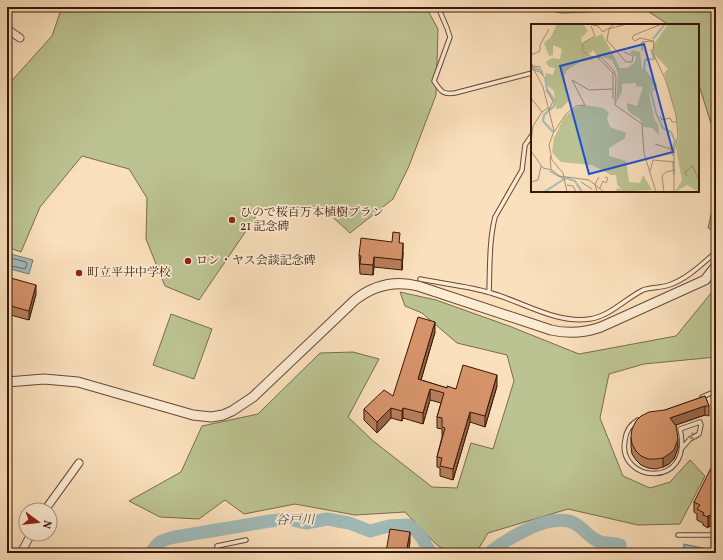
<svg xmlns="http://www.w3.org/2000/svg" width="723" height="560" viewBox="0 0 723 560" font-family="Vollkorn,'Noto Serif JP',serif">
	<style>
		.green { fill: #bcc392; stroke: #7a6c4c }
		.water { fill: #a1bbba; stroke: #777972 }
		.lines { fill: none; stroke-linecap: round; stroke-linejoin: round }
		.shore { stroke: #6c6860; stroke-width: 1 }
		.river { stroke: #a1bbba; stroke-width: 13 }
		.service-casing { stroke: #684834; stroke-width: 5.5 }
		.minor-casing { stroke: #684834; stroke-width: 9 }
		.tertiary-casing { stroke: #684834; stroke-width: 11 }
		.service { stroke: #fcebd3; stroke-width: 3.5 }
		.minor { stroke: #fcebd3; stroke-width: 7 }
		.tertiary { stroke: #fcebd3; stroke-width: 9 }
		.wall { fill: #b87e5b; stroke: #381607 }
		.shaded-wall { fill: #96674a; stroke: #381607 }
		.building { fill: #d6936a; stroke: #381607 }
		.oneway { stroke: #a48b77 }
		.poi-dot { fill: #8f2418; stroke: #fcebd3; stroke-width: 1.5 }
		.labels { text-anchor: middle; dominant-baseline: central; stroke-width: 3.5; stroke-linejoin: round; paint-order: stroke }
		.poi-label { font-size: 12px; fill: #381607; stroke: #fcebd3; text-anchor: start }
		.water-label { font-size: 13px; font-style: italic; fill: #5d5046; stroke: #fcebd3 }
		.inset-river { fill: none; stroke: #a1bbba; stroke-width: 2 }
		.inset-road { fill: none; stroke: #ac8f74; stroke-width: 1 }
		.view { fill: #1d4ed8; fill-opacity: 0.15; stroke: #1d4ed8; stroke-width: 2 }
		.inset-edge { fill: none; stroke: #381607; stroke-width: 2 }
	</style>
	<rect width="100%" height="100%" fill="#fae0bc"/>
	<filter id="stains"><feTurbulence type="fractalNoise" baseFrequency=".005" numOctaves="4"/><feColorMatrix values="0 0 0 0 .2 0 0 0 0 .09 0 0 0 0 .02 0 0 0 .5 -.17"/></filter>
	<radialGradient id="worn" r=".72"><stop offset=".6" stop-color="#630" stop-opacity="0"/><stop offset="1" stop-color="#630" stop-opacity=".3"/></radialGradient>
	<g class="green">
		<polygon points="62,7 426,7 438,29 436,95 409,166 393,199 350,233 324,209 261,209 199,300 165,286 146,239 147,198 129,169 82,156 40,207 21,252 7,247 7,86 52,36"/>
		<polygon points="528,7 716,7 716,160 714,133 698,82 698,25 669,25 646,10 562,13"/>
		<polygon points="716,193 716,232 708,228"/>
		<polygon points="716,287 716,357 644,364 609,374 600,418 623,476 650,488 670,482 690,460 705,476 680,524 638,525 568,509 488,533 479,548 468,553 449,553 436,544 405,512 355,515 295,504 244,514 225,500 199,519 160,517 129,501 181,472 202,426 258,414 320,353 353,352 379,359 348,417 372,440 432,487 457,488 471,443 493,449 514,381 507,355 457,343 422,313 405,306 400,292 436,300 509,326 579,354 676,336"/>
		<polygon points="171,314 212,329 194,379 153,365"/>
	</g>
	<g class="water">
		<polygon points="7,253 33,260 29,274 7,268"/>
		<polygon points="684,544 716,551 716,553 683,553"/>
	</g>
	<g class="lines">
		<polyline class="shore" points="7,257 26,262 27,264 25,269 7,265"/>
		<g class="river">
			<path d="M151,553C158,541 162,540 175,537L270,521L287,519L306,523L327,519L349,523L370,531L389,526L408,525L415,530L422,538L431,553"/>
			<path d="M489,553C508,538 550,512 574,523C582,527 588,536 596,540C602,544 613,543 620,545L619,553"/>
		</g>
		<defs>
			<g id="service">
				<path d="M438,7L447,28L450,37L434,81C441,91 442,95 455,93L532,73"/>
				<path d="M420,279C444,284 469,286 491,293C523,302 556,324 590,319C610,316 625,299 643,290C651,287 661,288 669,285C687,279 702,264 716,252"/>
				<path d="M489,292C490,267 489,241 495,217L522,170L525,145L532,135"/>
				<polyline points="702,397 716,391"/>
				<path d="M638,420C631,424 626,431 625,440C616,482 694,491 680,429L700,422L701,425L699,434L690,439L682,448"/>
				<polyline points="678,535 716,535"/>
				<polyline points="217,553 217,546 246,540"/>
			</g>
			<g id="minor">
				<polyline points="7,29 20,38"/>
				<polyline points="45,510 79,463"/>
				<polyline points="21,553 31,534"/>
			</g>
			<path id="tertiary" d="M7,382L44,379L78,382L193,415L211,417L223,415L232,411L253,397L355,300C374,285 394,280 418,286L551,330C568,334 584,333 601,327L705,280L716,266"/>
		</defs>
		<use href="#service" class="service-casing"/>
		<use href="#minor" class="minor-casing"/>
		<use href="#tertiary" class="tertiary-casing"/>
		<use href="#service" class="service"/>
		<use href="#minor" class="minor"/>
		<use href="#tertiary" class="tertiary"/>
	</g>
	<g class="wall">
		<polygon points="400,243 403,253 402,270 374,267 373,275 360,274 359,255"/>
		<polygon points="7,277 36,294 29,320 7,314"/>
		<polygon points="435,332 421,380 447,388 456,389 497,386 485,427 470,422 453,480 440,476 440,468 437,467 437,457 442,437 442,429 437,428 437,417 441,403 430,400 423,424 403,418 402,421 391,418 377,433 364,420 364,409 393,396"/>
		<polygon points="705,396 709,406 709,416 705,415 676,425 678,448 674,459 669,464 663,467 656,469 648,468 641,465 636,460 632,454 631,446 631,437 665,410"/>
		<polygon points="716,470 716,525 714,528 709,526 708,528 703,525 703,523 697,520 697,514 694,512 694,502"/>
	</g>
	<g class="shaded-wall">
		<polygon points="403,243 403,253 402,270 402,260"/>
		<polygon points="374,257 374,267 373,275 373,265"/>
		<polygon points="36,285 36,294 29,320 29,311"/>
		<polygon points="435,322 435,332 418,390 418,379"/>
		<polygon points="497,375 497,386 485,427 485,416"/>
		<polygon points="430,389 430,400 423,424 423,413"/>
		<polygon points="705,406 705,415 670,427 670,418"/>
		<polygon points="391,408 391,418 377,433 377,422"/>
		<polygon points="403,408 403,418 402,421 402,411"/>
		<polygon points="470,412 470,422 453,480 453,469"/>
		<polygon points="678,439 678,448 674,459 669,464 663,467 663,458"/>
		<polygon points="716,514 716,525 714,528 714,518"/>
		<polygon points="709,515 709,526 708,528 708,517"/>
		<polygon points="410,532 410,543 408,553 406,553"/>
	</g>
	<g class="building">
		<polygon points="393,232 400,233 399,243 403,243 402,260 374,257 373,265 360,264 361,256 359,255 361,238 392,242"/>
		<polygon points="7,277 36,285 29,311 7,305"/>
		<polygon points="418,317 435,322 418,379 447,388 447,386 456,389 463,365 497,375 485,416 470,412 453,469 440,466 442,458 437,457 445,428 442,427 442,418 437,417 444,393 430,389 423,413 403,408 402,411 391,408 377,422 364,409 384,390 393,396"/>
		<polygon points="705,396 709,406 705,406 670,418 676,426 678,439 674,450 669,454 663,458 656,459 648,459 641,456 636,451 632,444 631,437 632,429 636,421 641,416 649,412 665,410"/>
		<polygon points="711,468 716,470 716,514 714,518 709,515 708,517 703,515 704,513 697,509 700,505 694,502"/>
		<polygon points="390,529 410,532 406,553 384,553 386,552"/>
	</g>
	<defs><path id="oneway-chevron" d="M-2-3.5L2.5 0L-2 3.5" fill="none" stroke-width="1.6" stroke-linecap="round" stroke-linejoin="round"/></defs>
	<use class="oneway" href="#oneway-chevron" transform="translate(693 437) rotate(143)"/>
	<g class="poi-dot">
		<circle cx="232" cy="220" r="4"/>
		<circle cx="188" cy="261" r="4"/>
		<circle cx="79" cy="273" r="4"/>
	</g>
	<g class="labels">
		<g class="poi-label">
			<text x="240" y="213">ひので桜百万本植樹プラン<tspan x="240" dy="14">21 記念碑</tspan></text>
			<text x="196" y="261">ロン・ヤス会談記念碑</text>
			<text x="87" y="273">町立平井中学校</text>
		</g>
		<g class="water-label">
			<text transform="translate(295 521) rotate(-1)">谷戸川</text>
		</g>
	</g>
	<g transform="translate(531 24)">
		<rect width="168" height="168" fill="#fae0bc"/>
		<path d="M26,0H52L57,7L50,14L51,19L71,10L89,44H96L104,38L105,33L99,29L101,26L109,28L111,45L123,60L118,69L124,97L127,100L128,111L121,104L113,103L109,95L98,88L96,84V79L106,82L112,63L105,62V59L91,60V68L85,79L87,49L81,36L66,31L62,26L56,32L63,35L49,38L35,47L33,53L38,76L31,84L25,85L23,67L17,62L14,53L15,49L22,51L24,44L18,43L15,38L21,34L29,35L31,25L22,21V31L18,32L13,19L20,13ZM137,0H168V168L156,161L144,168L151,156L145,124L148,113L146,95L133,49L137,45L123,30L122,22ZM54,81L72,84L78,89L76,94L79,103L95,109L94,114L78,124V132L95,137L98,158L109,159L112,151L121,166L83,168L87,164L91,167L86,160L85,151H80L61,141L30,138L25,133L21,128L23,114L33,94L44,84Z" fill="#bcc392"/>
		<path class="inset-river" d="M122,15L134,0M120,25L123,35L114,36L113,46L125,61L120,68L125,89L132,104L140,108L144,117L141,126L142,132M0,43L10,46L12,51M14,53L16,65L24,77L23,82L13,91L12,97L22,108M142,137L143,151M19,147L33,155M13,168L35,154L44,157L51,168"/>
		<path class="inset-road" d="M57,0L67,2L72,8L84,0M131,0L103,11L101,14L104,17L109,14L123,17L122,29L135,57L145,91L147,112L143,127V168M60,2L64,12L52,19L51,26L58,32L71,34L83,47L85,53L84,81L111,100L113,129L125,168M78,5L76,16L95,38H101L102,32L93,28M78,5L95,0M111,27V18L120,17L122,19M0,31L9,27V21L18,5M66,33L82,49V75M0,38L2,42L10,43M0,40L12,63L23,107L18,121L21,136L32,149L36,168M0,45L9,48L13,53M41,56L58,66L82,65M15,66L22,77L18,86M0,74L11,88M129,92L131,96L139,94L141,98H146M23,108L35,90L45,82L54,81L41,56M0,118L2,102L11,88L17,84M124,120L143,126M0,127L12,144L21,146L28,152L58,156L73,168M19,132L20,145M119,147L122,136L144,138M156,152L154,148L162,142L168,157M0,158L7,156L10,142M50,158L61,165M36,161L42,162L45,168M69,164L72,157L75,159L77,154L74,153M66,168L64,160L68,153M133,168L131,152L135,148L144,146"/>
		<path class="view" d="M113,20L142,128L58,150L29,42Z"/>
		<rect width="168" height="168" class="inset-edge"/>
	</g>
	<rect width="723" height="560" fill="none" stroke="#fae0bc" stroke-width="24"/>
	<rect x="8" y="8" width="707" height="544" fill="none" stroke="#381607" stroke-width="2"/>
	<rect x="12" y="12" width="699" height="536" fill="none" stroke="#381607"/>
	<g transform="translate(38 522) rotate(105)"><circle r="19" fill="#fcebd3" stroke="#ae9681"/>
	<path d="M0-3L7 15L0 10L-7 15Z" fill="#8f2418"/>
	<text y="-6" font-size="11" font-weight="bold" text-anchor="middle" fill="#381607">N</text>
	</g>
	<rect width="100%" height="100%" filter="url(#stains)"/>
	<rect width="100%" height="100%" fill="url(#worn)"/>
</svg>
